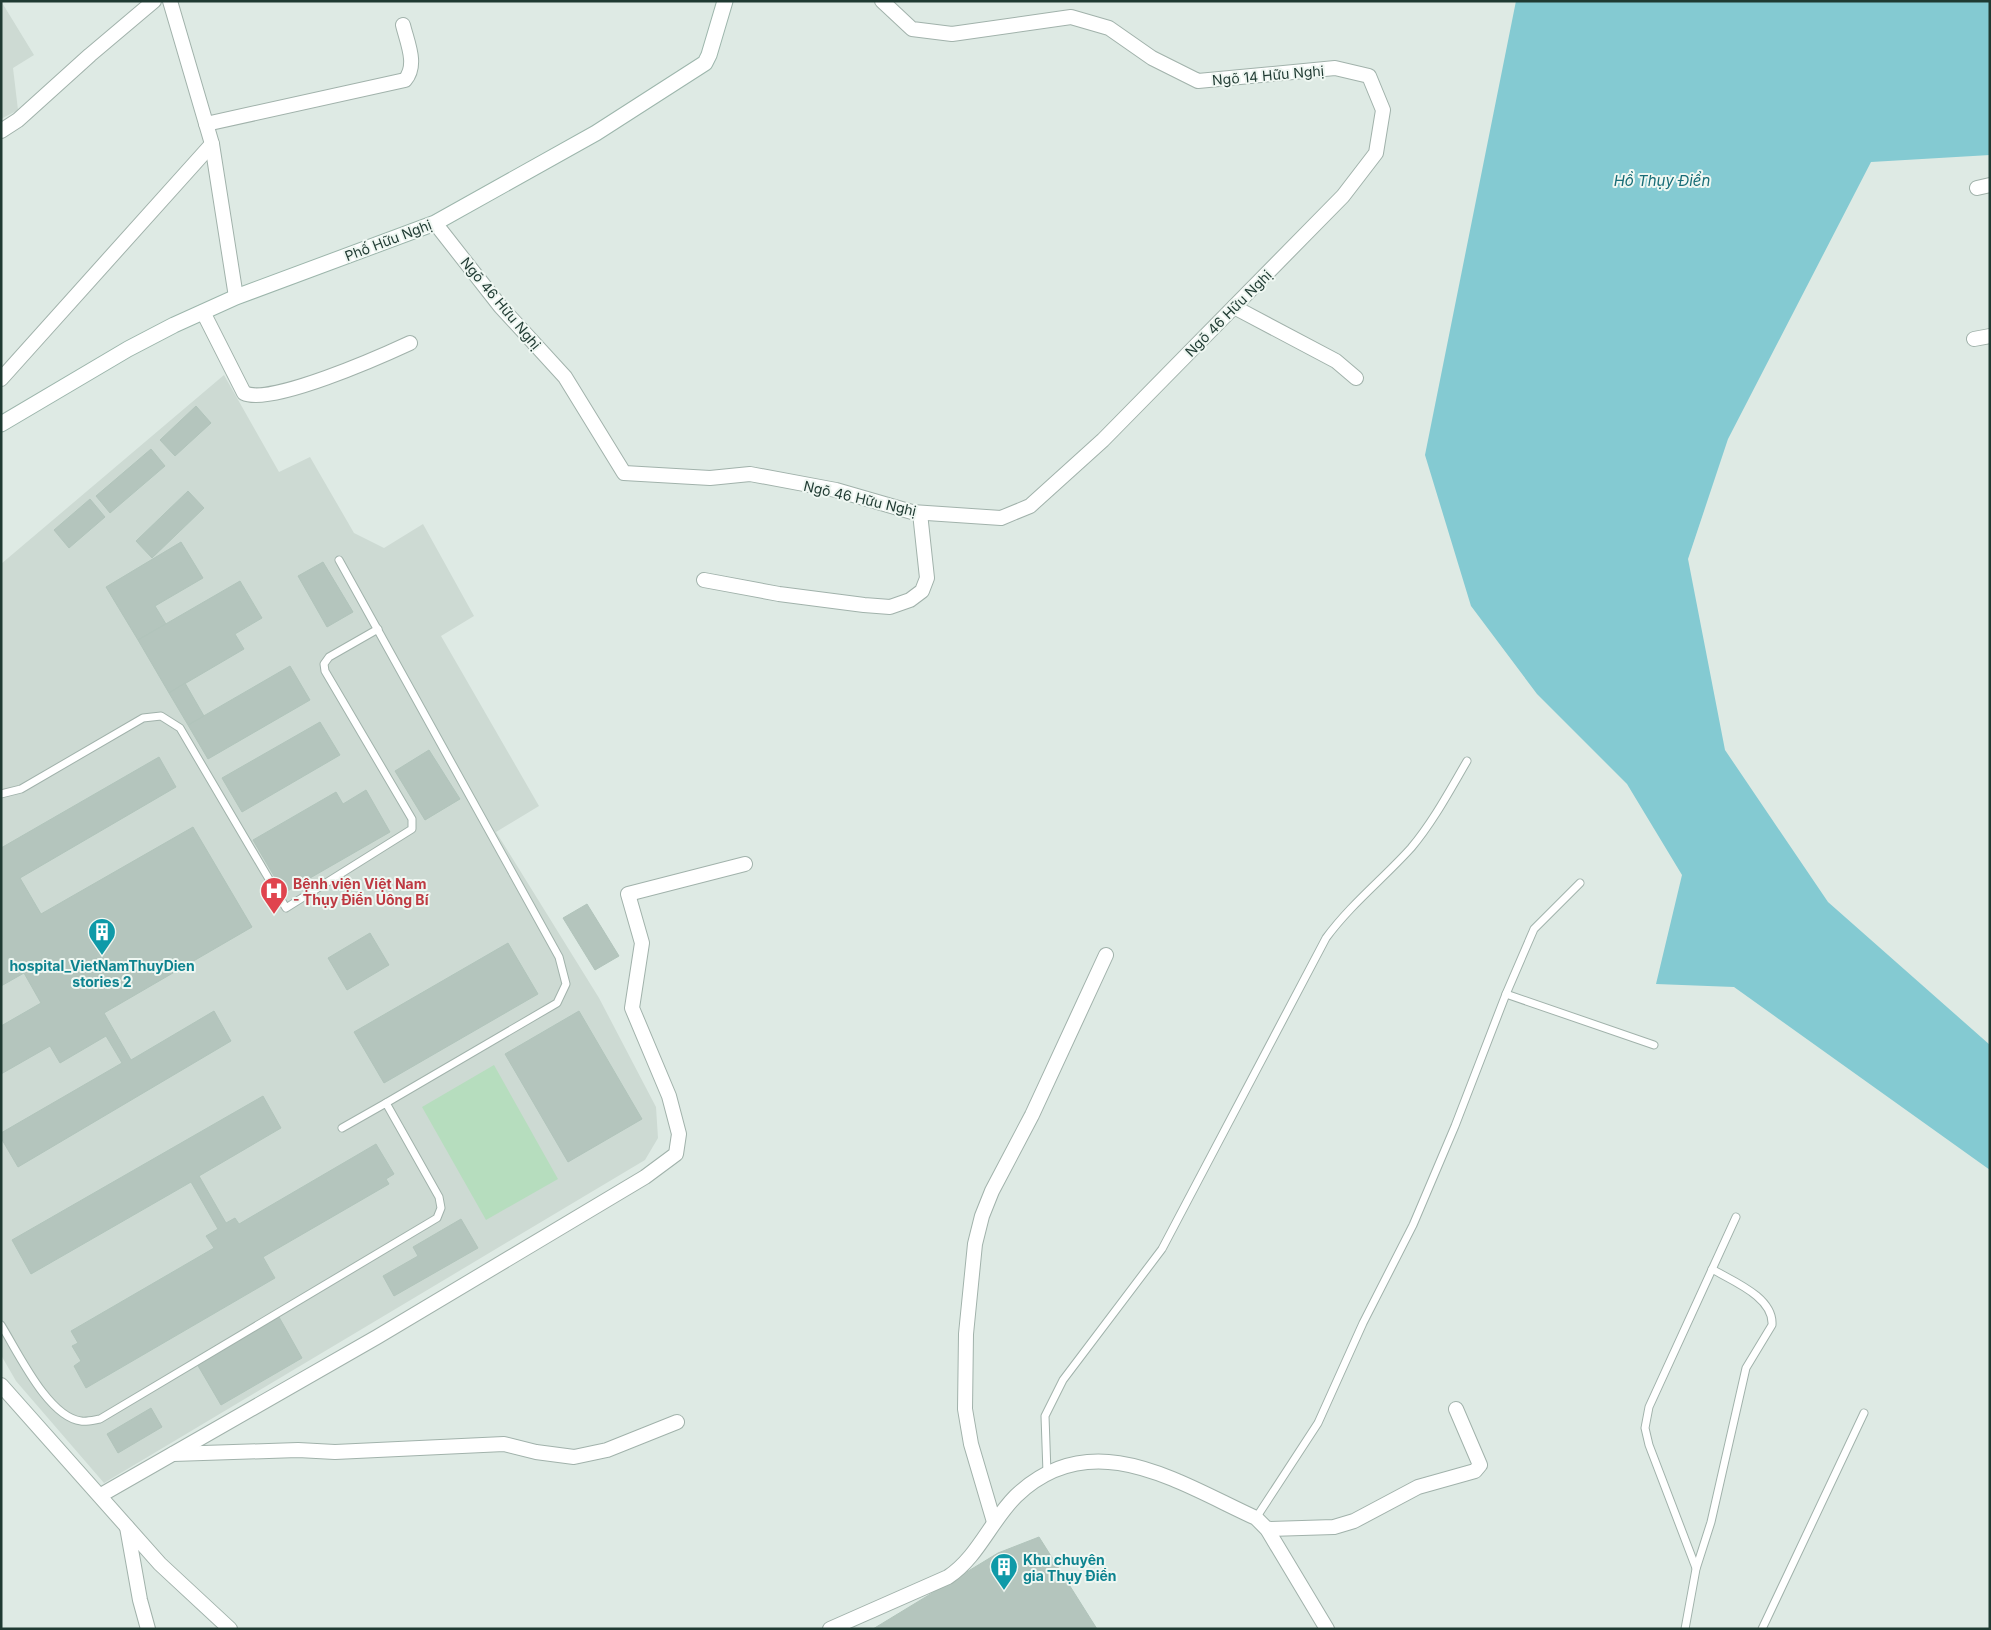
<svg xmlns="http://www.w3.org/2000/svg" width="1991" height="1630" viewBox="0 0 1991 1630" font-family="Inter,sans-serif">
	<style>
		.built { fill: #cddad3 }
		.green { fill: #b6ddbe }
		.water { fill: #84cad2 }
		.building { fill: #b4c5bd; stroke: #b1c4bb }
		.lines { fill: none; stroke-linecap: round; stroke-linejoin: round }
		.lane-casing { stroke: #a1b2ab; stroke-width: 9 }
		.street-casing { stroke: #a1b2ab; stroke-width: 16 }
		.secondary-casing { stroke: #9db6ac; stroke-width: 17 }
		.lane { stroke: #fff; stroke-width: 7 }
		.street { stroke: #fff; stroke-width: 14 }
		.secondary { stroke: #fff; stroke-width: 15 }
		.labels { text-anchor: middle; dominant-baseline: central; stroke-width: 4; stroke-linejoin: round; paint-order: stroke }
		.street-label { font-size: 14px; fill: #1f3a32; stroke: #eff7f2 }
		.health-label { font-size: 14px; font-weight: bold; fill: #be3a42; stroke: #eff7f2; text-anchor: start }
		.culture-label { font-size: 14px; font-weight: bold; fill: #0d838f; stroke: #eff7f2 }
		.water-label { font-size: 15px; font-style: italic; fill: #186d77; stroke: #eff7f2 }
	</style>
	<rect width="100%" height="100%" fill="#deeae4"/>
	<g class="built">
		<polygon points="1,1 34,55 13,68 18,110 1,119"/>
		<polygon points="224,375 279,472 310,457 354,533 384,548 423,524 474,616 441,636 539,806 496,832 599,998 656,1107 658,1138 645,1160 104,1483 16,1381 1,1355 1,564"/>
	</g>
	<polygon class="green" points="494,1065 558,1179 486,1220 422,1107"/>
	<polygon class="water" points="1516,1 1990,1 1990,155 1871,162 1728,439 1688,559 1725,750 1828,902 1990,1045 1990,1170 1734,987 1656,984 1682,875 1627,784 1537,694 1471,606 1425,455"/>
	<g class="building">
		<polygon points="196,406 211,423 175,456 160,440"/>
		<polygon points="151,449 165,466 110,513 96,496"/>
		<polygon points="188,491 204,508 152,558 136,541"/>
		<polygon points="90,499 105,517 69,548 54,530"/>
		<polygon points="181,542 203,578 155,606 166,624 138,640 106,587"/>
		<polygon points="323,562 353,612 327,627 298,576"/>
		<polygon points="240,581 262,618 235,634 244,649 169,693 138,640"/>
		<polygon points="290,666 310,700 208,759 188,725"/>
		<polygon points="185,683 204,716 188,725 169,693"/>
		<polygon points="320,722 340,755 242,812 222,778"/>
		<polygon points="429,750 460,799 425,820 395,771"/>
		<polygon points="159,757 176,787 20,878 41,914 193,827 252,927 104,1013 131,1060 214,1011 231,1041 18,1167 1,1138 1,1133 122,1063 106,1036 60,1063 50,1046 1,1074 1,1026 41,1003 24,973 1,986 1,939 3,938 1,934 1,848"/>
		<polygon points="366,790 390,832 284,893 253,840 336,792 343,804"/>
		<polygon points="587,904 619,956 595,970 563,918"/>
		<polygon points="370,933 389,965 347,990 328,958"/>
		<polygon points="508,943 538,994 384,1083 354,1032"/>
		<polygon points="579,1011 642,1119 568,1162 505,1054"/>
		<polygon points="263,1096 281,1128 199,1176 226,1223 235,1218 239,1224 376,1144 394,1174 386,1179 389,1184 263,1257 275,1278 86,1388 74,1366 81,1361 72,1346 78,1343 71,1331 214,1248 206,1236 218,1229 191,1182 31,1274 12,1240"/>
		<polygon points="461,1219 478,1248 394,1296 383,1276 418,1256 413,1247"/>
		<polygon points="279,1317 302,1358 221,1405 197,1364"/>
		<polygon points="151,1408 162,1427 118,1453 107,1434"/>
		<polygon points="1039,1537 1097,1629 873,1629 998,1553"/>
	</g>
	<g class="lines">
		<defs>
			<g id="lane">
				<polyline points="339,560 559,957 566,984 557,1003 386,1103"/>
				<polyline points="1,794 21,789 143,718 161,716 180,728 286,908 412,829 412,819 325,671 324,664 329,657 378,629"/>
				<polyline points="1506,994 1654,1045"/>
				<path d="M1,1325C18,1352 48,1417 81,1421C86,1422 94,1420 100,1419L437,1218L441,1208L439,1197L386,1103L342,1128"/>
				<path d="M1047,1473L1045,1416L1063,1380L1162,1249L1326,938C1351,904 1383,879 1411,848C1433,822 1450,790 1467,761"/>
				<polyline points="1256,1518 1318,1423 1363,1323 1413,1225 1455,1126 1506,994 1534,929 1580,883"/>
				<polyline points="1696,1568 1649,1445 1645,1428 1649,1407 1736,1217"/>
				<path d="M1685,1629L1696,1569L1711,1522L1746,1368L1772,1325C1774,1297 1732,1281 1712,1269"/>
				<polyline points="1762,1629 1864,1413"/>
			</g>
			<g id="street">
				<polyline points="170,1 212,144 236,297"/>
				<path d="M206,124L405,80C418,65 407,42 403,25"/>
				<polyline points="1,131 18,120 90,55 154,1"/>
				<polyline points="1977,188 1990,185"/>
				<polyline points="435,223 500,306 565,377 624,473 710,478 750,474 836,490 912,512 1001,518 1030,506 1103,440 1343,196 1376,153 1383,110 1369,76 1335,68 1198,81 1152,58 1109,28 1071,17 952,34 912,29 882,1"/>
				<polyline points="1234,307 1336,361 1356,378"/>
				<path d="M203,312L244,393C270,406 382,356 410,343"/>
				<polyline points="1974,339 1990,336"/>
				<polyline points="1,379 212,144"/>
				<polyline points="704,580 779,594 864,605 890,607 910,600 922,591 927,578 920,513"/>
				<polyline points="1,1385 160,1564 230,1629"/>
				<polyline points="173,1454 298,1450 335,1452 504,1444 536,1452 574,1457 607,1450 677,1422"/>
				<polyline points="101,1495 377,1337 645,1177 676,1154 679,1134 669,1096 632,1008 642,943 628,894 745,864"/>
				<polyline points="994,1522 971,1444 965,1409 966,1334 975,1244 982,1216 992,1191 1032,1115 1106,955"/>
				<polyline points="127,1527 140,1600 148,1629"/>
				<polyline points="1267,1529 1334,1527 1354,1521 1418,1487 1475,1471 1480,1465 1456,1409"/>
				<path d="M830,1629L948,1577C978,1557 990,1522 1016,1496C1092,1423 1179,1483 1256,1518L1267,1529L1327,1629"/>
			</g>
			<polyline id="secondary" points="1,424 128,349 174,325 236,297 435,223 596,133 705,63 709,55 725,1"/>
		</defs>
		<use href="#lane" class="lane-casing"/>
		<use href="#street" class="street-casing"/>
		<use href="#secondary" class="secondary-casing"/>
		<use href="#lane" class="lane"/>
		<use href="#street" class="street"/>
		<use href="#secondary" class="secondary"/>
	</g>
	<defs>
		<symbol id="hospital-pin" viewBox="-11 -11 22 30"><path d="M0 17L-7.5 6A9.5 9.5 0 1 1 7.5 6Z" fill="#e0444e" stroke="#eff7f2"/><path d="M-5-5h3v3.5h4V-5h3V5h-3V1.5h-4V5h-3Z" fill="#fff"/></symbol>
		<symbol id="building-pin" viewBox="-11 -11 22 30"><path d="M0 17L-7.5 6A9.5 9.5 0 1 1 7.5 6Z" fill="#0f9aa8" stroke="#eff7f2"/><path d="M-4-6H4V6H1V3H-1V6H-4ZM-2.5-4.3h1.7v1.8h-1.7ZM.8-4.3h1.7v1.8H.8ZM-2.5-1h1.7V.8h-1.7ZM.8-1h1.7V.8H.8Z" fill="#fff"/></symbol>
	</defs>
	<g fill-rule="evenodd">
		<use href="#hospital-pin" x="258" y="875" width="32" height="43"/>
		<use href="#building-pin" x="86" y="916" width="32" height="43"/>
		<use href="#building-pin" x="988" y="1551" width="32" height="43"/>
	</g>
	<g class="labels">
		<g class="street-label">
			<text transform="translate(1268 75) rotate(-5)">Ngõ 14 Hữu Nghị</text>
			<text transform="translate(388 240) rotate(-21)">Phố Hữu Nghị</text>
			<text transform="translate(501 303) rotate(50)">Ngõ 46 Hữu Nghị</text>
			<text transform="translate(1228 313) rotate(-45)">Ngõ 46 Hữu Nghị</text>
			<text transform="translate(860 498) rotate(13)">Ngõ 46 Hữu Nghị</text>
		</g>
		<g class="health-label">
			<text x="293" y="883">Bệnh viện Việt Nam<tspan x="293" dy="16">- Thụy Điển Uông Bí</tspan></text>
		</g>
		<g class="culture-label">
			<text x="102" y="965">hospital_VietNamThuyDien<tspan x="102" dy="16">stories 2</tspan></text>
			<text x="1023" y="1559" text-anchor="start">Khu chuyên<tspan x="1023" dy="16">gia Thụy Điển</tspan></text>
		</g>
		<g class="water-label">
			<text x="1662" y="180">Hồ Thụy Điển</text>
		</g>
	</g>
	<rect width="1991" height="1630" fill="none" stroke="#1f3a32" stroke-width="5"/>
</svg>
